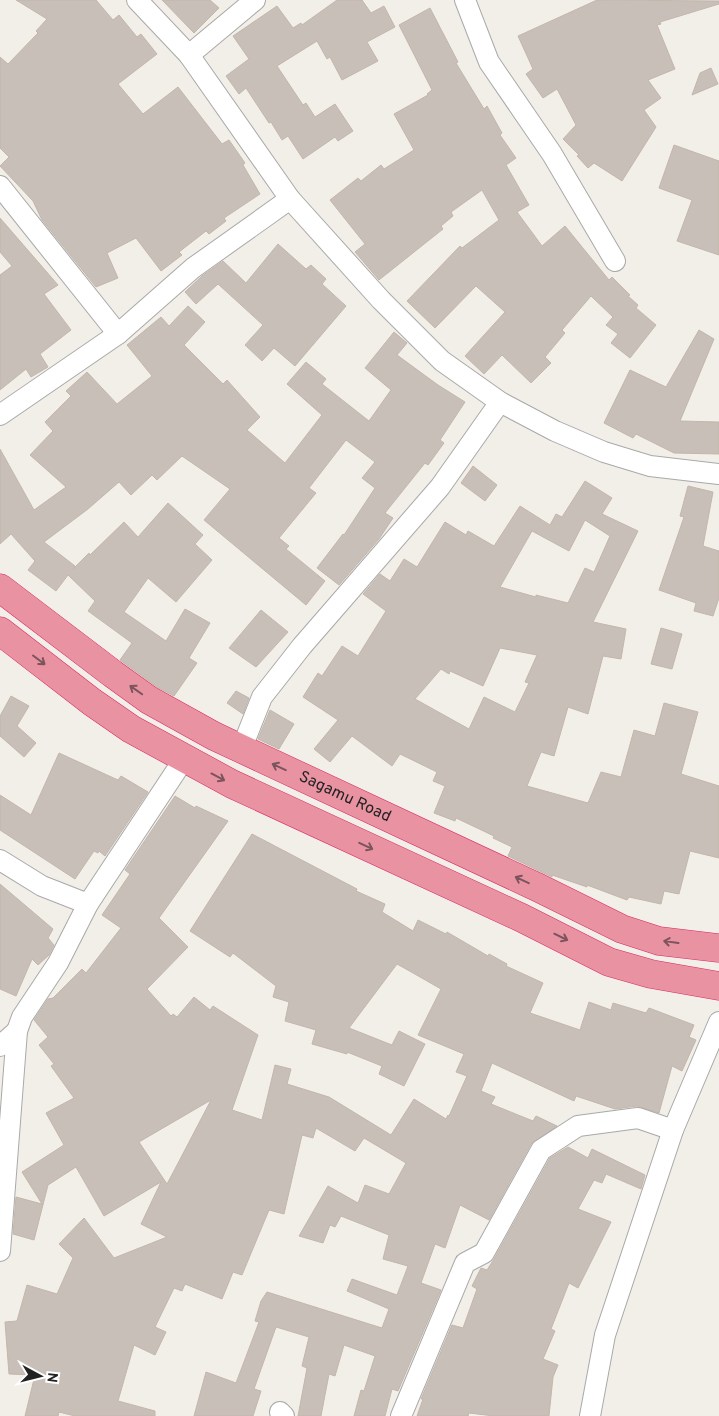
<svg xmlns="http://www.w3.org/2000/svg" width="719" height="1416" viewBox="0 0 719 1416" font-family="Overpass,sans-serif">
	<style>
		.building { fill: #c7bfb8; stroke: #c4b6ab; fill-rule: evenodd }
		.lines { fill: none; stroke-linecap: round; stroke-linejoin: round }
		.minor-casing { stroke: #a9a9a9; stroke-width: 22 }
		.highway-casing { stroke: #dc2a67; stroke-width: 29 }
		.minor { stroke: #fff; stroke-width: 20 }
		.highway { stroke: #e892a2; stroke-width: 28 }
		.oneway { stroke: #7b545c }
		.labels { text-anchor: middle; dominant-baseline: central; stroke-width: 4.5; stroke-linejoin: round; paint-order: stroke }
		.street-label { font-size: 16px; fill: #222; stroke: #fff }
	</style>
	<rect width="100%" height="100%" fill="#f2efe9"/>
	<g class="building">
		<polygon points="16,0 96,0 113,20 119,15 137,37 141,34 157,54 118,84 143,114 178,87 222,144 229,140 245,163 243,165 260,194 224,218 226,221 209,234 206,231 179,252 182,255 161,271 136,238 107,253 118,278 96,287 42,220 33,201 0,166 9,157 0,148 0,57 8,64 38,33 36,31 47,19"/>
		<polygon points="162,0 210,0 219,8 194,33"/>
		<polygon points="337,0 362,0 371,13 384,6 395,27 367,42 378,61 342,80 330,57 327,59 317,41 277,66 303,105 306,103 315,117 335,104 353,131 338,141 335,137 303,159 288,136 282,140 271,122 269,123 246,88 239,94 226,76 249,59 233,36 277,6 293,28 301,23 302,25"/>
		<polygon points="597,0 719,1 719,4 660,22 661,24 657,25 675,69 648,80 661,98 644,110 656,127 622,181 594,163 588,168 577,156 579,155 563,139 576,125 557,89 543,98 526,74 533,69 518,36"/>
		<polygon points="430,8 458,62 456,63 484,109 487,106 502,133 500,135 516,158 506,165 529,205 517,212 542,246 565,226 609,280 612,277 630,295 628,296 638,305 636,308 656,325 630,358 611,343 618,334 606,325 613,317 591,296 562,330 565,333 545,357 551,363 531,383 502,355 484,374 465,356 505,312 476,286 435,328 407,301 460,246 462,248 499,220 482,190 451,212 453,216 441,226 443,229 379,280 355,252 365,244 330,200 358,178 361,181 381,165 384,169 414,150 394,114 428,95 427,94 432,90 399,25"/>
		<polygon points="711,68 718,84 692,95 700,73"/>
		<polygon points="674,145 719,161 719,255 677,241 692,200 659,188"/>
		<polygon points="0,218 58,285 44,294 71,330 40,354 48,367 31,377 26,369 0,390 0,275 12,266 0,252"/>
		<polygon points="278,244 306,269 311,265 326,279 322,284 346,306 295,366 274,348 262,361 245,345 263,325 218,284 196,304 185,292 202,276 223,261 246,283"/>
		<polygon points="188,306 205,322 184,345 223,384 227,380 260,417 247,430 285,463 322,415 287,384 306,362 326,379 322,384 369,421 391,390 365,368 394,332 407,343 397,355 438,385 465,402 440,440 444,443 428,465 425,463 385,513 393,518 379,539 339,585 317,568 343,534 344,535 375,488 362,478 375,462 346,440 309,488 316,493 279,538 289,546 286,549 325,581 306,605 204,520 230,489 182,456 157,480 152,475 131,495 119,482 88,509 44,542 75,566 73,569 89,553 90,555 124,522 138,537 168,503 203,535 195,544 212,560 176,602 148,578 124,612 166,641 185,609 210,623 189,658 197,663 174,696 157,687 120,660 132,643 88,611 95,601 68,575 56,591 28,570 35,561 11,534 0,544 0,449 34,510 66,487 30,455 53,431 45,422 71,396 66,391 87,372 117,404 152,376 127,345 161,317 169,326"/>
		<polygon points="699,330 714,339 680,421 719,422 719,454 674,453 636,434 633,438 604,423 630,370 666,387"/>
		<polygon points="473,466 497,485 485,501 461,483"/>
		<path d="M585,481L612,498L602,514L638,531L593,622L626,629L621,659L603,656L588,714L568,707L554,756L541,752L527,786L588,803L601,772L621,777L634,730L655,736L664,703L698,712L681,774L719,786V858L690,851L679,894L664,891L661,904L629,897L627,900L587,885V887L552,875V877L508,856L512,847L493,838L494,836L456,818L455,821L434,813L445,786L433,781L437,772L400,754L392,766L352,736L330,762L314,749L338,720L303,697L318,673L322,676L342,646L358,656L386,611L363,594L380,574L390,581L404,559L417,567L445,522L466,535L468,531L494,546L520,506L550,525L556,514L562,517ZM585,520L610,536L594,572L585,568L568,603L536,595V597L500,587L532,531L569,551ZM500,648L537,655L525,682L529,683L515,712L484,697L469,729L415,699L441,669L449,674L450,671L483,686Z"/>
		<polygon points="688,486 713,492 703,546 719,551 719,598 713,616 694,611 696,603 659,590 684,517 680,516"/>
		<polygon points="261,610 288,632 256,667 229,648"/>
		<polygon points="661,628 682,634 672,669 651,664"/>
		<polygon points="236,691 249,698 243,714 227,703"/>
		<polygon points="11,696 29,706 17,726 36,743 24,757 0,736 0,716"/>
		<polygon points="270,710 294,724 279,749 258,739"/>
		<polygon points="59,753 118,780 121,776 148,792 105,856 99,851 98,853 94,851 75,879 0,830 0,795 31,815"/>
		<path d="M175,796L195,808L196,806L228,821L159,918L188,947L147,989L171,1016L173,1014L177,1017L194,997L210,1010L213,1006L258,1035L232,1110L262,1120L275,1065L291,1069L287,1084L329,1097L391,1135L414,1099L446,1119L448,1115L449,1116L467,1076L456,1072L464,1054L418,1035L441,989L413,973L397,964L349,1028L392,1045L399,1031L425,1044L404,1086L379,1074L382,1066L347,1052V1054L312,1044L316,1030L285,1021L289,1002L273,997L276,986L233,953L230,957L190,931L252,834L357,889L356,891L385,904L382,912L413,931L418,920L446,934L447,932L488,956L489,954L507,964L506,966L543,983L530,1013L580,1030L589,1002L611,1010L613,1003L646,1013L649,1008L694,1025L689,1037L696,1040L682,1071L672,1066L659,1113L637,1106L615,1109L576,1096L574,1101L492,1063L481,1091L495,1097L491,1104L533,1121L536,1116L557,1126L531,1144L489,1220L460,1205L445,1248L435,1244L421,1283L441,1290L398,1391L392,1389L385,1416H354L361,1390L364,1391L375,1356L344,1345L335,1376L329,1374L321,1416H298L307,1368L302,1366L309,1337L276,1327L254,1389L261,1391L253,1416H194L206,1372L236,1383L259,1322L255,1321L261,1301L267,1292L382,1328L389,1309L347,1291L352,1279L397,1295L408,1266L383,1259L389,1235L341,1216L335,1227L330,1225L323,1243L299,1236L328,1186L358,1203L365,1185L389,1194L406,1163L364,1138L355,1151L316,1128L313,1138L302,1135L284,1214L269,1210L242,1275L233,1272L222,1299L185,1284L182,1291L174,1288L155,1327L166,1332L155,1355L134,1345L118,1401L155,1411V1416H75L59,1412L58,1416H25L35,1375L9,1374L5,1322L17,1321L27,1285L57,1294L73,1258L59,1244L84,1218L114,1258L167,1237L141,1224L161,1182L104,1216L76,1167L48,1185L34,1240L13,1234L16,1197L42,1204L22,1172L64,1145L46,1113L74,1098L51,1066L54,1064L39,1045L48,1037L34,1020L48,999L53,998L82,969L86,973L121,928L102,915L130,874L125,870ZM211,1100L176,1167L167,1184L139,1142Z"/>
		<polygon points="0,884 53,929 48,938 54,945 49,955 38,965 32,959 16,996 0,989"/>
		<polygon points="568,1147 588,1158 592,1149 645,1175 641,1189 606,1174 602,1183 594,1180 578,1209 611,1222 578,1288 569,1283 551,1329 555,1331 543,1359 558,1365 553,1377 549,1416 494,1416 469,1413 468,1416 417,1416 423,1399 421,1399 452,1325 463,1328 477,1289 472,1286 481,1268 487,1270 494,1259 550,1158"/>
	</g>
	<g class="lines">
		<defs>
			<g id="minor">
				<polyline points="137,0 189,55 290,199 381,300 442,361 500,402 555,431 604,452 650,466 719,474"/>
				<polyline points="465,0 489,62 552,154 615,261"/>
				<polyline points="189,55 255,0"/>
				<polyline points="0,186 118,334"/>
				<polyline points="0,415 118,334 193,268 290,199"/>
				<polyline points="241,750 262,697 302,646 440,487 500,402"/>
				<polyline points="0,860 42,886 88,904"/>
				<polyline points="0,1046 17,1031"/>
				<polyline points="0,1251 17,1031 22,1017 58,963 88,904 184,759"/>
				<polyline points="280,1412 284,1416"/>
				<polyline points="401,1416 465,1263 484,1253 541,1150 578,1126 638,1118 673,1130"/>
				<polyline points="590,1416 605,1335 673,1130 719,1022"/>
			</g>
			<g id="highway">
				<path id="s1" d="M0,588L113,674L149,700L214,736L537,887L622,929L659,941L719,948"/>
				<polyline points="0,631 92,702 131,729 232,784 522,918 609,962 651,974 719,986"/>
			</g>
		</defs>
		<use href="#minor" class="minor-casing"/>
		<use href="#highway" class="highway-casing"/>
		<use href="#minor" class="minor"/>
		<use href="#highway" class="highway"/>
	</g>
	<defs><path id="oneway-shaft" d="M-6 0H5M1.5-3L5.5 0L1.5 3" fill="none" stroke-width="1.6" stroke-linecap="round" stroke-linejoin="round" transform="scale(1.25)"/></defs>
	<g class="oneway">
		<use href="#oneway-shaft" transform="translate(39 660) rotate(37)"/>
		<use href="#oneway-shaft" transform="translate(136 690) rotate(-145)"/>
		<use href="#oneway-shaft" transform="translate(279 767) rotate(-155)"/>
		<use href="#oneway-shaft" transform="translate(218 777) rotate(28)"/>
		<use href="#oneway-shaft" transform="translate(366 846) rotate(25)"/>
		<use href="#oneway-shaft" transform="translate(522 880) rotate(-155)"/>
		<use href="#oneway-shaft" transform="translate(561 937) rotate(26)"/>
		<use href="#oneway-shaft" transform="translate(671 942) rotate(-172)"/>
	</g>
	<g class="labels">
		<g class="street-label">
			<text stroke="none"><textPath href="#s1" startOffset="405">Sagamu Road</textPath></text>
		</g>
	</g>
	<g transform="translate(40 1376) rotate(97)" stroke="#ffffff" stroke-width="4" paint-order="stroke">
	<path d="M0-4L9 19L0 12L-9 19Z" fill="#222222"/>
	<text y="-8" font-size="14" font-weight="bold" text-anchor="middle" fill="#222222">N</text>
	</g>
</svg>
